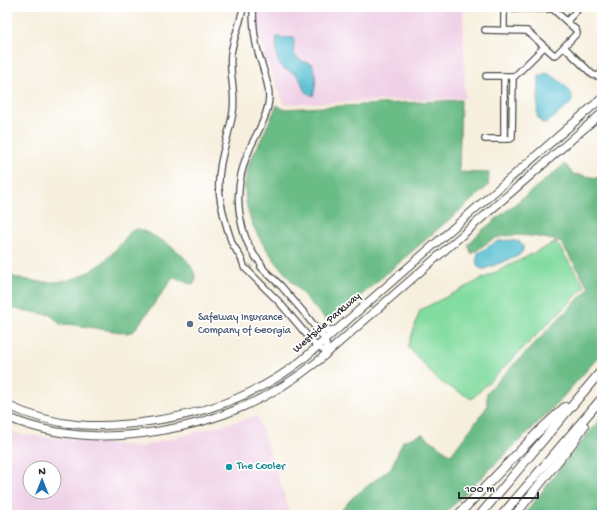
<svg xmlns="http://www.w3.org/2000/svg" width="609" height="522" viewBox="0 0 609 522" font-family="'Gochi Hand',sans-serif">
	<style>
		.built { fill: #efd0e6; fill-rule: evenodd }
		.green { fill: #83dca0; stroke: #578466 }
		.forest { fill: #6abc86; stroke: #4a7458 }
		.water { fill: #55bed2; stroke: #40747e }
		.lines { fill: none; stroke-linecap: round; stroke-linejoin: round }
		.minor-tunnel { stroke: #cdc8b9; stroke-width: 5.5; stroke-dasharray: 5.5 3; stroke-linecap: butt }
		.minor-casing { stroke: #494846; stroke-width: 8 }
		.major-casing { stroke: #494846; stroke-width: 9 }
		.highway-casing { stroke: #494846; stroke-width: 10 }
		.minor { stroke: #fff; stroke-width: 5.5 }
		.major { stroke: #fff; stroke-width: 7 }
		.highway { stroke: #fff; stroke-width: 8 }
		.service-dot { fill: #5c6f8a; stroke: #fff; stroke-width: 1.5 }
		.culture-dot { fill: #0f9aa8; stroke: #fff; stroke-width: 1.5 }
		.labels { text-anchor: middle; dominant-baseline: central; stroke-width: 3.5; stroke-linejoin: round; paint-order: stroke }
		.service-label { font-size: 11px; fill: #4e5e75; stroke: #fff; text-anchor: start }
		.street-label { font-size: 11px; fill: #2b2b2b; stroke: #fff }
		.culture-label { font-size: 11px; fill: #0d838f; stroke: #fff; text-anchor: start }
	</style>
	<rect width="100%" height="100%" fill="#fff"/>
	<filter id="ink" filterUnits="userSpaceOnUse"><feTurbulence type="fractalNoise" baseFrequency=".025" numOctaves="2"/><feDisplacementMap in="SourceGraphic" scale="8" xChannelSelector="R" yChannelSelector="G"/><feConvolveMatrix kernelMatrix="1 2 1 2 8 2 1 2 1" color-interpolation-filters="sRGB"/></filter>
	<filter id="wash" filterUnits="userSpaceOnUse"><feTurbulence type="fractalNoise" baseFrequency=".012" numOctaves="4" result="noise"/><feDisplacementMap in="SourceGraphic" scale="16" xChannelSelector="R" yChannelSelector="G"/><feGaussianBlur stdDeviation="0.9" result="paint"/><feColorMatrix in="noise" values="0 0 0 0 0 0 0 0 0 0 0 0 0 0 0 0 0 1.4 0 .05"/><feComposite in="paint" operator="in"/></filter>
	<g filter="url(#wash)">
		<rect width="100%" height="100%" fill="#f6efdd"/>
		<g class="built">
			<polygon points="248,7 463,7 465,98 284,104 264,54"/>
			<path d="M257,416L291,515H7V430L17,434L140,447ZM30,468H54V492H30Z"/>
		</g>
		<polygon class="green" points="556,242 585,287 472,399 439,381 408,347 420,310"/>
		<g class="forest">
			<path d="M461,100L459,172L489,173L488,186L329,323C315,309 302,293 289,278C263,247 240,217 246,175C247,164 254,154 259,144C265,131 271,118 277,105L283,109Z"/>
			<path d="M565,164L573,174L598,178L602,181V353L553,408L443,515H337L352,498L391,468L403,441L422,434L451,455L487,407V392L589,288L561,242C545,237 512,232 496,238C488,241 479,249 472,254L468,245L480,232Z"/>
			<path d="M139,229C160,238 194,256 196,281L193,284C185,283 180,279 173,278L134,331L127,333L69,324L61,325L51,315L16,309L7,312V275C47,287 79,286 110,256C118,248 125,238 132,230Z"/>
			<polygon points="602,417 602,515 524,515 568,458"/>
		</g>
		<g class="water">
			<path d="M277,37L294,38C293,57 294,59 312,64C317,75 316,85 313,96C299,89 305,86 298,77C295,72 289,72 285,69C274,63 276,48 277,37Z"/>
			<path d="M545,73C553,74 567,86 571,93C573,96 572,100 571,103L546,124L542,123L537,116L539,76Z"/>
			<path d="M511,240L520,242L523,246V251L518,256L485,269C474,269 476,261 478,253L498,241Z"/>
		</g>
	</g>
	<g filter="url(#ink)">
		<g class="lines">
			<g class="minor-tunnel">
				<polyline points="254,259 259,265"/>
				<polyline points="248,265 251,269"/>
			</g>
			<defs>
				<g id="minor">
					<path d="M243,7C241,23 233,38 231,54C229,74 236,92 233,112C229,137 217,163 219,190C221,208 226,226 232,243C236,251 243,258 244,267L279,302L317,347L328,352"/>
					<path d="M253,7C253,22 254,38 258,52C262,67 269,81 269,97C268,116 258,131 250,148C240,170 236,192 240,216C242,228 246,242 253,253C256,259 261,261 263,268"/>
					<polyline points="504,7 504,30"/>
					<polyline points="567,21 580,7"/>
					<polyline points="485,30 527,31 554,55 557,54 577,33 576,30 553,9 504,8"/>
					<polyline points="564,47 593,75 598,76 602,72"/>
					<polyline points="486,76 515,76 544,47"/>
					<polyline points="504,76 504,139"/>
					<polyline points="485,139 510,139 512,138 513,76"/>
					<polyline points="261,267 281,286 306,315 325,340 328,352"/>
				</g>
				<g id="major">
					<polyline points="317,329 324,331 336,330"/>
					<path d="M7,405C55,428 101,429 152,421C208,413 258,395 302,360L602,98"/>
					<path d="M7,417C56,438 106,440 159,431C220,421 269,400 318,361L602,113"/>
				</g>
				<g id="highway">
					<polyline points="458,515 539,431 565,407"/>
					<polyline points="480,515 602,370"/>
					<polyline points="502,515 602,398"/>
					<polyline points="515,515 574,441 584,426"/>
				</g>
			</defs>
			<use href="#minor" class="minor-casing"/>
			<use href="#major" class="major-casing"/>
			<use href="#highway" class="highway-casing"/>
			<use href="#minor" class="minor"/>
			<use href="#major" class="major"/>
			<use href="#highway" class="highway"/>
		</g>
	</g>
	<circle class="service-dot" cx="190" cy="324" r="4"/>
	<circle class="culture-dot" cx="229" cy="467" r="4"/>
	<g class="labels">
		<g class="service-label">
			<text x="198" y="318">Safeway Insurance<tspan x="198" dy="13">Company of Georgia</tspan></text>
		</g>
		<g class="street-label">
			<text transform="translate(327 323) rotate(-41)">Westside Parkway</text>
		</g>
		<g class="culture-label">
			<text x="237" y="467">The Cooler</text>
		</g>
	</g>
	<rect width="609" height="522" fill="none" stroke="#fff" stroke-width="24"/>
	<g transform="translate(42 480)"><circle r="19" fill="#ffffff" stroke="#aaaaaa"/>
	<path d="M0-3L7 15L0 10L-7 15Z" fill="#1f6fb2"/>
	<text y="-6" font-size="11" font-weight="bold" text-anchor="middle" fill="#2b2b2b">N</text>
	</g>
	<path d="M459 492v6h79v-6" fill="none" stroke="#2b2b2b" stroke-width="2"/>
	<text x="465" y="492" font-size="12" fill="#2b2b2b" stroke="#ffffff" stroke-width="3" paint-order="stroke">100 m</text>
</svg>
